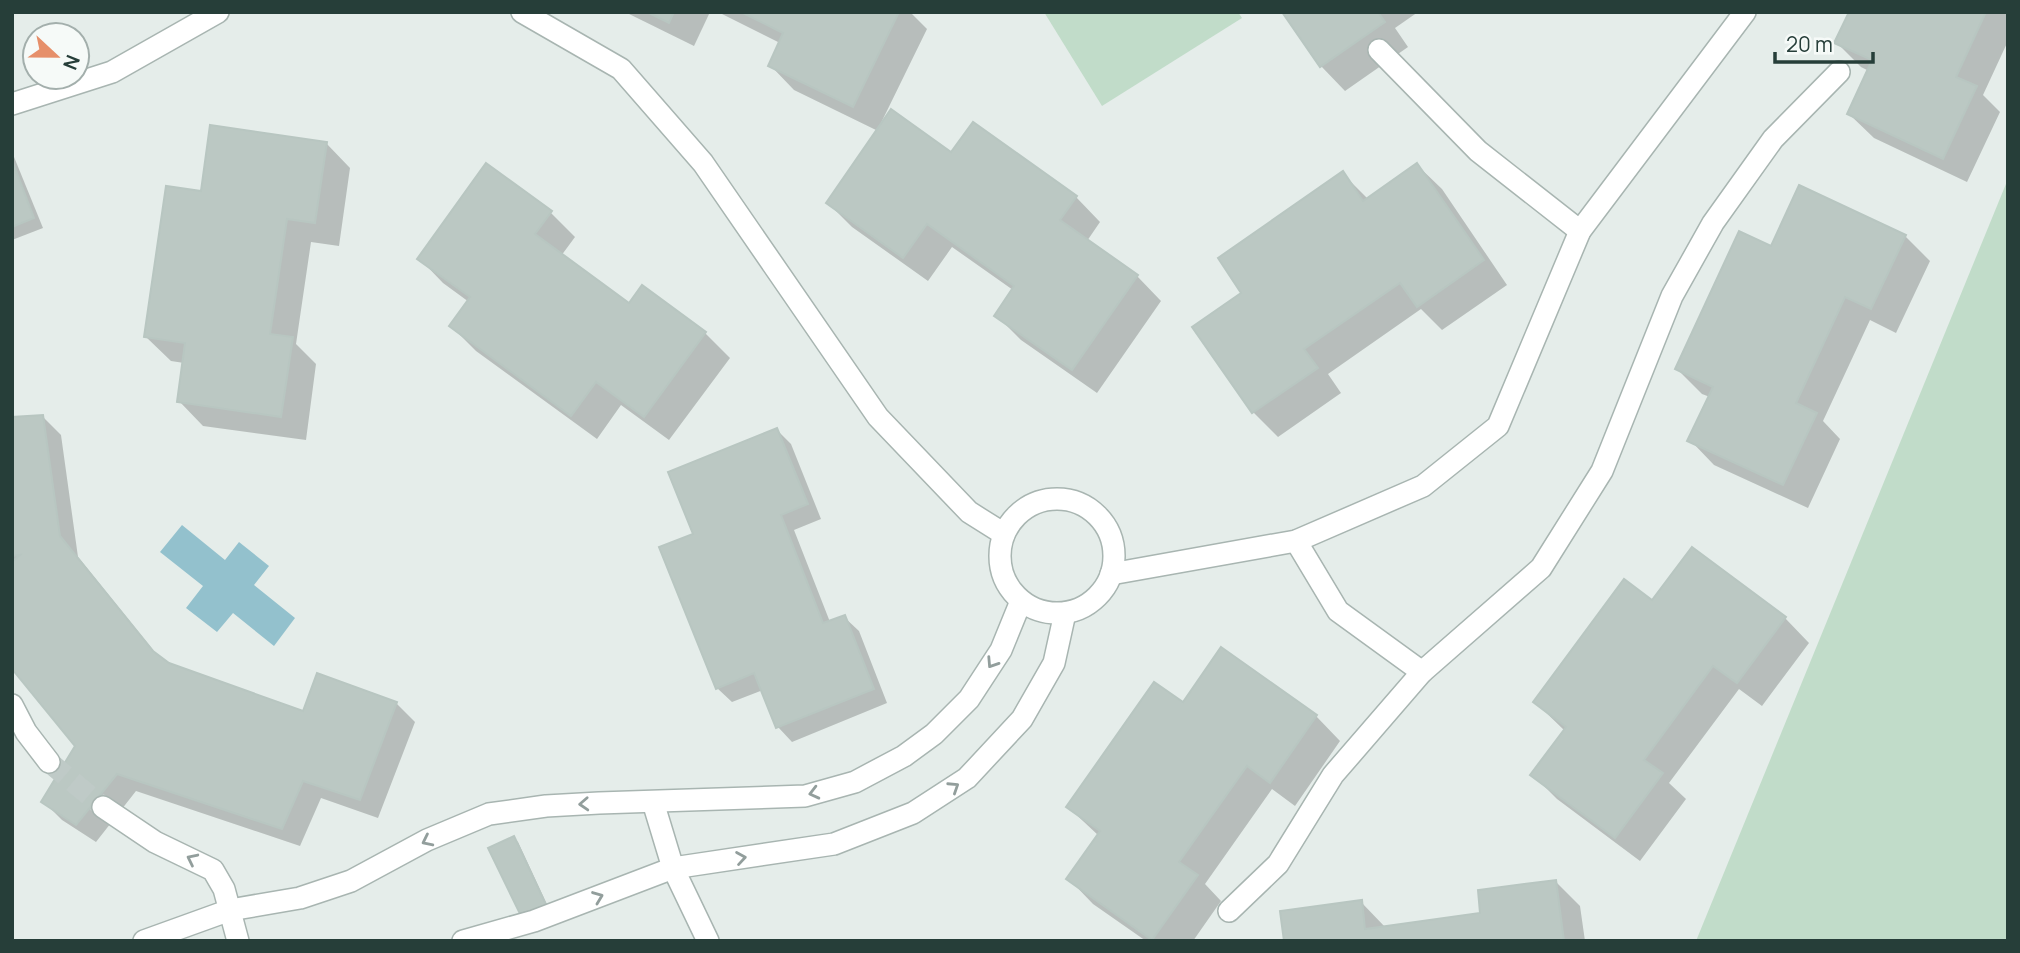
<svg xmlns="http://www.w3.org/2000/svg" width="2020" height="953" viewBox="0 0 2020 953" font-family="Manrope,sans-serif">
	<style>
		.green { fill: #c1dcc9 }
		.water { fill: #93c1cd }
		.shadow { fill: #0003 }
		.building { fill: #bbc8c3; stroke: #b8c6c1; stroke-width: 2 }
		.lines { fill: none; stroke-linecap: round; stroke-linejoin: round }
		.minor-tunnel { stroke: #bfcac7; stroke-width: 21; stroke-dasharray: 21 10; stroke-linecap: butt }
		.minor-casing { stroke: #a8b5b1; stroke-width: 24 }
		.minor { stroke: #fff; stroke-width: 21 }
		.oneway { stroke: #929e9c }
	</style>
	<rect width="100%" height="100%" fill="#e5edea"/>
	<g class="green">
		<polygon points="1044,12 1238,12 1242,18 1102,106"/>
		<polygon points="2008,179 2008,941 1696,941"/>
	</g>
	<polygon class="water" points="182,525 225,560 239,542 269,566 254,585 295,618 274,646 233,613 217,632 186,608 203,586 160,552"/>
	<g class="shadow">
		<polygon points="625,12 710,12 694,46"/>
		<polygon points="718,12 910,12 927,29 881,123 952,154 1076,197 1100,222 1087,241 1137,276 1161,301 1097,393 1021,340 996,315 1013,290 952,247 928,281 852,227 828,203 878,131 794,90 770,65 780,43"/>
		<polygon points="1284,12 1418,12 1395,28 1408,47 1345,91 1321,66"/>
		<polygon points="1850,12 2008,12 2008,41 1983,95 2000,112 1967,182 1874,138 1849,114 1869,71 1861,67 1836,42"/>
		<polygon points="326,143 350,168 339,246 311,242 296,344 316,364 306,440 203,426 179,401 184,363 171,361 146,337 202,193"/>
		<polygon points="12,152 43,228 12,240"/>
		<polygon points="486,165 551,213 575,237 561,256 629,306 643,287 705,333 730,358 669,440 621,405 597,439 476,351 451,326 469,302 443,283 419,258"/>
		<polygon points="1417,165 1442,189 1507,285 1442,330 1421,309 1328,374 1341,393 1278,437 1253,412 1243,293 1343,174 1368,199"/>
		<polygon points="1905,236 1930,261 1896,333 1870,320 1823,421 1840,439 1808,508 1714,465 1690,440 1710,397 1702,394 1677,369 1772,248"/>
		<polygon points="42,416 61,435 78,557 161,660 168,665 304,714 318,675 396,703 415,722 378,818 321,798 300,846 136,791 96,842 62,820 43,801 77,746 12,667 12,419"/>
		<polygon points="777,430 791,444 821,519 794,530 830,622 844,617 859,631 887,703 792,742 778,727 763,690 732,702 717,688 695,535"/>
		<polygon points="1652,603 1785,618 1809,643 1762,706 1739,689 1669,783 1686,799 1640,861 1557,799 1533,775 1565,731 1535,702"/>
		<polygon points="1183,705 1316,716 1340,741 1295,806 1272,789 1205,884 1221,901 1193,941 1146,941 1093,904 1069,879 1099,836 1068,807"/>
		<polygon points="513,838 518,842 551,913 529,924"/>
		<polygon points="1556,882 1580,906 1585,941 1286,941 1361,902 1386,928 1482,915"/>
	</g>
	<g class="building">
		<polygon points="647,12 674,12 669,23"/>
		<polygon points="741,12 899,12 853,107 768,66 783,33"/>
		<polygon points="1282,12 1378,12 1385,22 1320,67"/>
		<polygon points="1849,12 1986,12 1956,77 1977,86 1943,159 1847,114 1872,60 1834,43"/>
		<polygon points="891,109 951,152 973,122 1077,196 1060,220 1138,275 1072,370 994,316 1014,286 927,224 903,258 826,203"/>
		<polygon points="210,125 327,142 315,223 287,219 270,334 293,337 281,417 177,402 185,343 144,337 166,186 201,191"/>
		<polygon points="12,160 34,218 12,227"/>
		<polygon points="486,163 552,211 535,234 629,303 642,285 706,332 644,417 596,382 571,416 449,326 470,297 417,259"/>
		<polygon points="1417,163 1484,260 1417,307 1400,283 1304,349 1318,368 1252,413 1192,327 1241,293 1218,258 1343,171 1363,201"/>
		<polygon points="1799,185 1906,235 1871,309 1845,297 1796,403 1817,413 1783,485 1687,441 1713,387 1675,369 1739,231 1771,246"/>
		<polygon points="43,415 60,536 153,651 169,663 303,711 317,673 397,702 360,800 303,781 282,829 117,774 76,825 41,802 75,746 12,669 12,562 20,555 12,556 12,417"/>
		<polygon points="777,428 808,504 781,515 823,623 845,615 874,689 776,728 754,673 716,689 659,547 693,534 668,472"/>
		<polygon points="1692,547 1786,617 1737,683 1713,666 1644,760 1663,773 1615,838 1530,775 1566,727 1533,702 1624,579 1652,600"/>
		<polygon points="1221,647 1317,715 1270,783 1247,766 1179,862 1198,875 1152,940 1066,879 1100,831 1066,807 1154,682 1183,702"/>
		<polygon points="514,836 548,909 523,920 488,848"/>
		<polygon points="1556,880 1564,941 1284,941 1280,911 1362,900 1365,929 1480,913 1478,890"/>
	</g>
	<g class="lines">
		<polyline class="minor-tunnel" points="49,762 103,807"/>
		<defs>
			<g id="minor">
				<polyline points="522,12 621,69 703,163 878,417 969,512 1004,534"/>
				<polyline points="1379,50 1478,151 1580,231"/>
				<polyline points="12,104 112,72 218,12"/>
				<circle cx="1057" cy="556" r="57"/>
				<polyline points="1296,541 1338,611 1422,672"/>
				<polyline points="1111,574 1296,541 1423,486 1498,426 1580,231 1745,12"/>
				<polyline points="12,705 26,732 49,762"/>
				<polyline points="653,802 673,868 708,941"/>
				<polyline points="103,807 155,842 213,870 224,889 238,941"/>
				<polyline points="1229,911 1278,864 1333,775 1422,672 1541,568 1602,471 1672,296 1713,223 1773,139 1839,72"/>
				<polyline points="144,941 230,910 300,898 351,881 427,840 489,814 546,806 599,803 805,796 855,782 904,756 934,734 969,699 1001,650 1021,601"/>
				<polyline points="463,941 534,921 673,868 834,844 913,813 967,778 1022,719 1054,663 1065,613"/>
			</g>
		</defs>
		<use href="#minor" class="minor-casing"/>
		<use href="#minor" class="minor"/>
	</g>
	<defs><path id="oneway-chevron" d="M-2-3.5L2.5 0L-2 3.5" fill="none" stroke-width="1.6" stroke-linecap="round" stroke-linejoin="round" transform="scale(1.75)"/></defs>
	<g class="oneway">
		<use href="#oneway-chevron" transform="translate(992 663) rotate(123)"/>
		<use href="#oneway-chevron" transform="translate(954 787) rotate(-33)"/>
		<use href="#oneway-chevron" transform="translate(814 793) rotate(166)"/>
		<use href="#oneway-chevron" transform="translate(584 804) rotate(177)"/>
		<use href="#oneway-chevron" transform="translate(427 841) rotate(154)"/>
		<use href="#oneway-chevron" transform="translate(741 858) rotate(-9)"/>
		<use href="#oneway-chevron" transform="translate(192 859) rotate(-154)"/>
		<use href="#oneway-chevron" transform="translate(598 897) rotate(-21)"/>
	</g>
	<rect width="2020" height="953" fill="none" stroke="#263e39" stroke-width="28"/>
	<g transform="translate(56 56) rotate(112)"><circle r="33" fill="#f6faf8" stroke="#a3afac" stroke-width="2"/>
	<path d="M0-5L12 26L0 18L-12 26Z" fill="#e68f6a"/>
	<text y="-10" font-size="19" font-weight="bold" text-anchor="middle" fill="#263e39">N</text>
	</g>
	<path d="M1775 52v10h98v-10" fill="none" stroke="#263e39" stroke-width="3.5"/>
	<text x="1786" y="52" font-size="21" fill="#263e39" stroke="#f6faf8" stroke-width="5" paint-order="stroke">20 m</text>
</svg>
